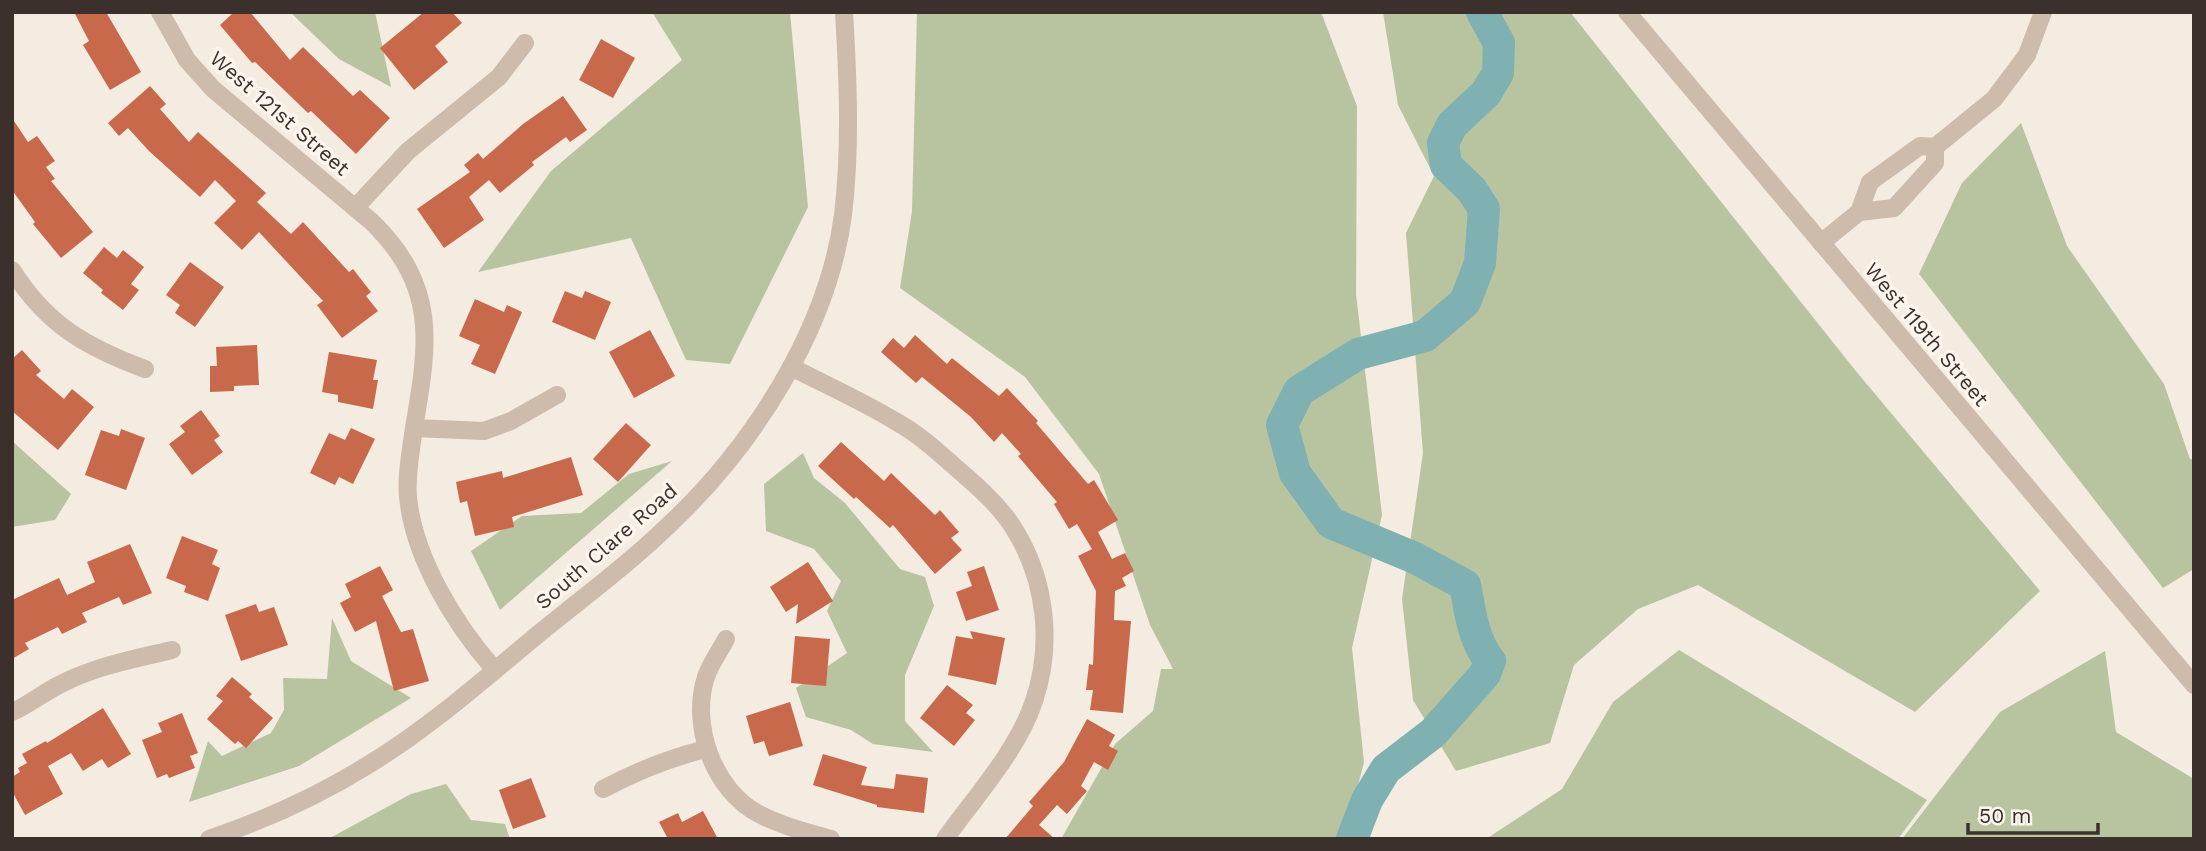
<svg xmlns="http://www.w3.org/2000/svg" width="2206" height="851" viewBox="0 0 2206 851" font-family="'Work Sans',sans-serif">
	<style>
		.green { fill: #b8c4a0 }
		.lines { fill: none; stroke-linecap: round; stroke-linejoin: round }
		.river { stroke: #7fb0b2; stroke-width: 32 }
		.building { fill: #c8694b }
		.minor { stroke: #cdbbac; stroke-width: 18 }
		.labels { text-anchor: middle; dominant-baseline: central; stroke-width: 7; stroke-linejoin: round; paint-order: stroke }
		.street-label { font-size: 21px; fill: #3b302b; stroke: #fbf5ee }
	</style>
	<rect width="100%" height="100%" fill="#f4ebe1"/>
	<g class="green">
		<polygon points="290,12 375,12 391,87 339,59"/>
		<polygon points="652,12 790,12 808,207 730,364 686,360 631,238 478,272 551,171 682,60"/>
		<polygon points="917,12 1321,12 1357,106 1356,294 1382,515 1352,648 1364,762 1344,839 1061,839 1115,744 1153,711 1161,669 1173,669 1150,625 1099,474 1025,377 900,288 912,211"/>
		<polygon points="1383,12 1570,12 1855,370 2040,591 1915,712 1698,585 1638,609 1574,665 1550,743 1456,771 1413,700 1402,599 1423,453 1406,233 1434,176 1398,105"/>
		<polygon points="2021,123 2067,246 2164,384 2190,459 2194,459 2194,569 2163,588 1919,274 1962,183"/>
		<polygon points="12,441 71,494 55,520 12,527"/>
		<polygon points="803,453 814,478 845,503 900,569 925,577 934,606 905,675 905,721 933,752 873,744 851,730 806,717 796,688 847,653 827,611 841,581 814,549 766,531 764,484"/>
		<polygon points="672,461 500,610 471,551 522,516 581,513 629,474"/>
		<polygon points="332,618 351,661 411,698 299,766 189,802 208,741 222,756 271,733 284,710 283,678 327,679"/>
		<polygon points="1679,650 1927,800 1898,839 1486,839 1562,789 1613,702"/>
		<polygon points="2105,651 2116,732 2194,779 2194,839 1902,839 2000,712"/>
		<polygon points="446,784 471,820 505,824 510,839 328,839 411,794"/>
	</g>
	<g class="lines">
		<path class="river" d="M1352,839L1367,800L1386,769L1433,733L1485,674L1490,661C1473,640 1470,611 1465,585L1415,558L1331,523L1295,473L1282,425L1299,391L1358,354L1425,336L1465,302L1480,263L1484,209L1472,190L1446,165L1443,143L1452,125L1486,93L1498,73L1499,43L1482,12"/>
	</g>
	<g class="building">
		<polygon points="74,12 106,12 141,72 110,90 83,45 89,41"/>
		<polygon points="234,12 250,12 290,60 303,47 353,96 360,90 390,118 356,154 311,111 308,113 255,62 252,63 220,25"/>
		<polygon points="424,12 452,12 462,23 435,46 448,62 414,90 380,48"/>
		<polygon points="601,39 635,58 613,98 579,80"/>
		<polygon points="150,86 166,104 160,109 189,142 198,132 266,193 257,202 291,234 303,222 349,272 353,269 371,292 366,296 378,311 342,338 317,305 323,301 259,232 242,250 214,223 236,201 215,180 200,197 149,151 128,128 119,136 108,123"/>
		<polygon points="563,96 587,130 570,142 566,137 532,162 534,165 500,193 489,180 469,197 484,220 444,248 417,209 470,172 464,165 478,153 483,159 523,124"/>
		<polygon points="12,118 28,142 37,136 55,161 46,167 55,179 51,181 93,232 61,258 33,224 35,222 12,190"/>
		<polygon points="104,247 117,258 123,250 144,267 131,284 139,290 123,310 101,293 103,290 83,273"/>
		<polygon points="190,262 224,287 195,327 175,313 180,305 166,295"/>
		<polygon points="565,291 582,298 585,291 611,302 595,340 552,322"/>
		<polygon points="475,299 504,312 507,305 522,312 495,374 471,364 480,345 459,336"/>
		<polygon points="650,330 675,376 634,398 609,352"/>
		<polygon points="915,335 947,364 952,358 999,396 1007,388 1038,421 1036,423 1088,484 1094,480 1118,520 1098,532 1112,559 1125,553 1134,571 1122,578 1126,586 1115,591 1114,620 1131,621 1123,713 1090,710 1093,690 1086,690 1089,664 1093,665 1096,591 1078,556 1092,549 1077,524 1069,529 1054,504 1057,502 1018,456 1021,454 1002,433 994,442 971,417 922,377 916,383 881,352 893,338 904,348"/>
		<polygon points="257,345 259,385 234,386 234,391 210,392 210,366 217,366 216,347"/>
		<polygon points="22,350 41,371 36,375 64,399 72,389 94,407 58,450 12,411 12,359"/>
		<polygon points="329,352 377,360 373,380 378,380 373,409 338,402 338,395 322,392"/>
		<polygon points="201,410 220,436 214,440 223,452 192,475 169,444 185,432 180,426"/>
		<polygon points="626,423 651,445 618,482 593,459"/>
		<polygon points="351,428 375,439 353,484 339,477 335,485 310,473 329,433 345,440"/>
		<polygon points="121,429 145,438 126,490 85,475 101,430 119,436"/>
		<polygon points="841,442 884,481 891,473 935,515 940,510 959,532 951,538 962,550 935,574 893,525 890,528 856,497 854,499 818,466"/>
		<polygon points="571,457 583,495 512,517 514,527 475,536 467,501 460,503 456,482 502,471 503,478"/>
		<polygon points="182,536 218,550 212,564 220,568 208,601 184,592 186,586 166,578"/>
		<polygon points="130,544 152,593 123,605 119,597 82,613 87,622 62,634 58,627 25,643 29,649 12,659 12,600 59,578 67,595 95,582 87,562"/>
		<polygon points="808,562 833,601 796,624 798,604 786,612 770,587"/>
		<polygon points="380,566 393,590 382,596 401,632 413,629 429,681 394,691 376,621 355,632 340,603 351,597 345,584"/>
		<polygon points="984,566 999,610 966,621 956,592 972,586 967,572"/>
		<polygon points="256,604 259,612 274,607 288,645 241,661 225,615"/>
		<polygon points="970,631 1005,638 996,685 948,675 956,636 973,639"/>
		<polygon points="795,636 830,639 826,686 791,683"/>
		<polygon points="232,677 252,694 249,697 273,718 246,748 238,741 235,744 207,719 223,701 216,696"/>
		<polygon points="947,685 973,705 966,713 975,720 954,746 920,718"/>
		<polygon points="790,702 803,746 769,756 764,741 754,744 746,716"/>
		<polygon points="103,708 131,754 108,768 102,759 83,771 71,753 48,766 63,794 25,815 12,791 12,777 20,772 18,768 27,763 22,754 46,741 47,743"/>
		<polygon points="182,713 198,753 190,756 195,768 169,778 167,774 157,778 142,740 162,732 158,723"/>
		<polygon points="1087,719 1115,735 1109,746 1118,751 1108,770 1094,762 1081,786 1087,791 1067,814 1057,805 1039,825 1055,839 1005,839 1033,806 1029,802 1064,762"/>
		<polygon points="823,754 867,767 861,785 894,789 896,774 928,778 924,813 877,807 877,805 813,785"/>
		<polygon points="531,778 546,817 513,829 499,790"/>
		<polygon points="703,811 718,839 668,839 659,822 678,813 682,822"/>
	</g>
	<g class="lines">
		<g class="minor">
			<path d="M160,12L187,60L213,89L372,222C439,288 428,344 414,428C411,451 406,474 408,497C414,558 455,625 495,670"/>
			<polyline points="1627,12 2194,685"/>
			<polyline points="355,208 408,151 499,77 525,43"/>
			<polyline points="1859,212 1894,208 1935,163 1935,147"/>
			<polyline points="1821,243 1859,212 1870,182 1920,146 1935,147 1994,99 2027,55 2043,12"/>
			<path d="M12,270C47,325 86,347 145,369"/>
			<path d="M791,367C826,385 862,401 895,421C917,433 936,450 954,466C976,485 1001,506 1016,532C1046,582 1053,645 1034,701C1018,750 975,797 945,839"/>
			<polyline points="414,428 484,431 511,421 557,395"/>
			<path d="M726,639C720,651 710,664 706,677C690,725 714,791 759,814C782,826 807,832 831,839"/>
			<path d="M12,712C29,705 44,692 61,684C96,666 134,659 172,650"/>
			<path d="M603,789C637,771 669,758 706,749"/>
			<path d="M209,839C265,820 318,796 368,765C426,730 477,685 530,641C577,602 628,565 672,522C754,444 828,329 843,215C851,148 848,80 844,12"/>
		</g>
	</g>
	<g class="labels">
		<g class="street-label">
			<text transform="translate(280 113) rotate(41)">West 121st Street</text>
			<text transform="translate(1927 334) rotate(50)">West 119th Street</text>
			<text transform="translate(606 546) rotate(-41)">South Clare Road</text>
		</g>
	</g>
	<rect width="2206" height="851" fill="none" stroke="#3b302b" stroke-width="28"/>
	<path d="M1968 823v10h130v-10" fill="none" stroke="#3b302b" stroke-width="3.5"/>
	<text x="1979" y="823" font-size="21" fill="#3b302b" stroke="#fbf5ee" stroke-width="5" paint-order="stroke">50 m</text>
</svg>
